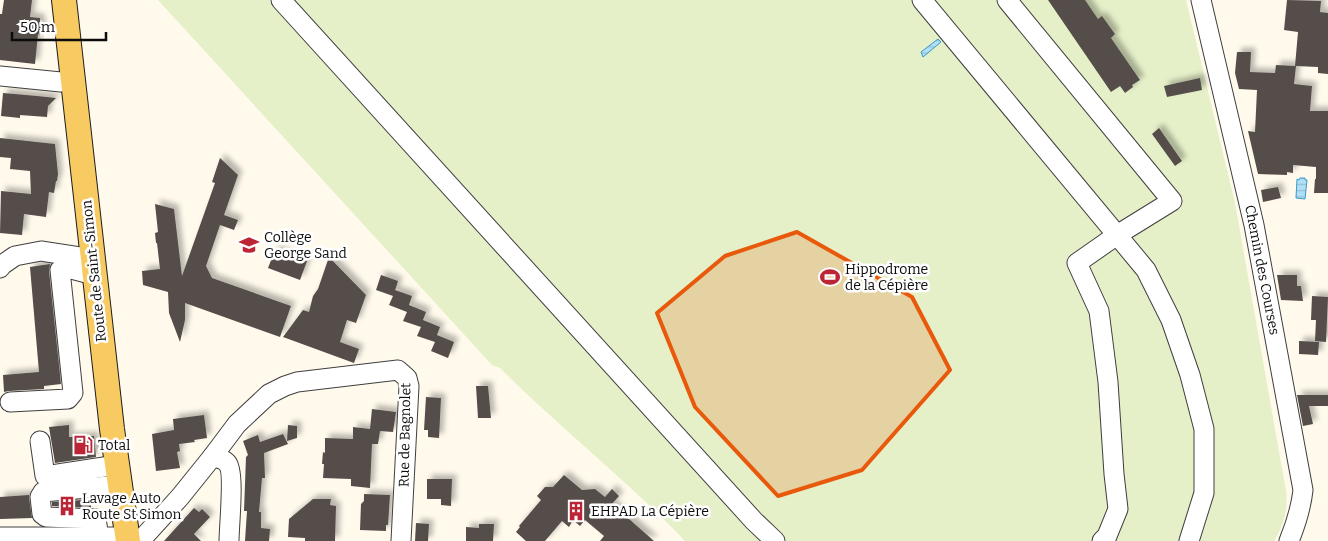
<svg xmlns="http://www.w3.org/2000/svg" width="1328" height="541" viewBox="0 0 1328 541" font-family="Bitter,serif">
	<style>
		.pitch { fill: #e5f0c8 }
		.water { fill: url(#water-rules); stroke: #389bcd }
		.building { fill: #554d49; filter: url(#shadow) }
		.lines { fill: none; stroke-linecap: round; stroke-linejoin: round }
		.minor-casing { stroke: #3f3f3f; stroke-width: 21 }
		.major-casing { stroke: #1d1d1d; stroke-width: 26 }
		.minor { stroke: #fff; stroke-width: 19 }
		.major { stroke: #f8ca62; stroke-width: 24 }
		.marked { fill: #e8590c; fill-opacity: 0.2; stroke: #e8590c; stroke-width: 4; stroke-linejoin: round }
		.labels { text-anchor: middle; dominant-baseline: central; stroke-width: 5; stroke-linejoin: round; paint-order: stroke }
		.poi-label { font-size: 14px; fill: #0c0c0c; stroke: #fff; text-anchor: start }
		.street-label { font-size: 14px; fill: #0c0c0c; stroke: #fff }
	</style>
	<defs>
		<pattern id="water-rules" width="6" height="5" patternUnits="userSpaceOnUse" patternTransform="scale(1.25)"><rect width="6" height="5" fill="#b1e0f6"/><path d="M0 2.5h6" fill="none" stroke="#97bfd2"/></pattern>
		<filter id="shadow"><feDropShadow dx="4.5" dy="-4.5" stdDeviation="2.5" flood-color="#0004"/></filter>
	</defs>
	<rect width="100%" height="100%" fill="#fffaec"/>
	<path class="pitch" d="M158,0H1186L1235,203L1286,491C1288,510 1284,525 1274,541H685C627,480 560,428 500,368L492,365Z"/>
	<g class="water">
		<polygon points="938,39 941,42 923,57 921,52"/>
		<polygon points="1300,178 1305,178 1305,180 1307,180 1305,199 1296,198 1297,179 1299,180"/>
	</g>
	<g class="building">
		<polygon points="4,0 32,0 30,17 40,18 42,35 38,34 35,64 0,60 0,14 2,14"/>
		<polygon points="1048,0 1085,0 1098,19 1102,16 1115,34 1111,38 1140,80 1132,85 1133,87 1125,93 1120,86 1111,92"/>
		<polygon points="1287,0 1321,1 1320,12 1328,13 1328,74 1318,73 1318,67 1296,66 1294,84 1312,86 1310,111 1328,111 1328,193 1314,193 1315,179 1316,179 1316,167 1293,165 1293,173 1287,172 1287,175 1258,174 1248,131 1255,132 1257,90 1239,89 1235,73 1237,52 1251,52 1250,72 1275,73 1276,65 1295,66 1298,32 1284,30"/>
		<polygon points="1200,78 1202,90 1167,97 1164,86"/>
		<polygon points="3,93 37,96 56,98 48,106 47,117 20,115 20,118 1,116"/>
		<polygon points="1159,128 1182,161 1175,166 1152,134"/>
		<polygon points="0,138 55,144 58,174 57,181 56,181 54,193 49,192 46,217 24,214 22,235 0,233 1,191 31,194 30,171 10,169 11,158 0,157"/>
		<polygon points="220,158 238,175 224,215 238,220 234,230 220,225 206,266 212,278 291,306 280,337 185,303 185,320 180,342 169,313 168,292 143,285 142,271 160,269 157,243 156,243 155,233 158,232 155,204 174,209 182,276 215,183 212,182"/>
		<polygon points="1278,187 1281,198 1263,202 1261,190"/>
		<polygon points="275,250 307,261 300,280 268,268"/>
		<polygon points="329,257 366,295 356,323 347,320 340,342 359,349 354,363 283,337 303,310 309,312 313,296 318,289"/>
		<polygon points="50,264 49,271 61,384 44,386 44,389 9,391 4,392 3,375 39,372 30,267"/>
		<polygon points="381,275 398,281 394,294 395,290 412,296 409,305 426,312 423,320 440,327 437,335 454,342 448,358 431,351 435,342 417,336 421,327 403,321 407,312 389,305 393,296 376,290"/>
		<polygon points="1277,275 1297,275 1297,286 1301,286 1303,301 1281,300"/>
		<polygon points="1312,296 1328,297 1326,342 1315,341 1316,320 1311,320"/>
		<polygon points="1299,341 1319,342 1318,355 1299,354"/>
		<polygon points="476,386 488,386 491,418 478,418"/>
		<polygon points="1297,395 1328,395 1328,406 1309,406 1313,424 1303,426"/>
		<polygon points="426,397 441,398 439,438 428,437 428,430 424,430"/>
		<polygon points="372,409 396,412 393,432 380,431 378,444 372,444 370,488 351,486 351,479 323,478 324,464 322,464 323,452 325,453 325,438 353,439 353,427 370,429"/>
		<polygon points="204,415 207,438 194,440 195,442 179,444 180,451 177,452 180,468 156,471 152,434 174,430 173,419"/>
		<polygon points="69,425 69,437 94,436 96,457 55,463 49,427"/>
		<polygon points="288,425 297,426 297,438 287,441"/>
		<polygon points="283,434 288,444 264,453 265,478 262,478 259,512 261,512 261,528 270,529 269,541 245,541 247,511 244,511 246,457 248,455 243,441 258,435 260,442"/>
		<polygon points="564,475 582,490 595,489 605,497 612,489 619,496 612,504 654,541 600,541 604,536 585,520 580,526 573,520 569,527 562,521 545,541 526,541 516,532 520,527 519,526 541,500 537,496 545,487 553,487"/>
		<polygon points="427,479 452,479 451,506 441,505 441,499 427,499"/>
		<polygon points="364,494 390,495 388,525 386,525 386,531 360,530 361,504 364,501"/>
		<polygon points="29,495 29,498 32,518 0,519 0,497"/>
		<polygon points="313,499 331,499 330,505 336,506 335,541 305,541 305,538 288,537 289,519"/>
		<polygon points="83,500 91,500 91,508 52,506 52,502"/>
		<polygon points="194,508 199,512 202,509 210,517 194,534 201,541 164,541"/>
		<polygon points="416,523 429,524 428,541 415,541"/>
		<polygon points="479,524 494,524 493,541 466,541 466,527 479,528"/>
	</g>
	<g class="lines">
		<defs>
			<g id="minor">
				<polyline points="281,0 754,521 775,541"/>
				<polyline points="922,0 1146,270 1171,320 1190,375 1204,429 1204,493 1189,541"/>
				<polyline points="1007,0 1172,201 1117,235 1077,263 1099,311 1108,382 1114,474 1118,509 1107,536 1102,541"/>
				<path d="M1201,0L1254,225L1303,490C1301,508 1296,524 1289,541"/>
				<polyline points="0,76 61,82 73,80"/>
				<polyline points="0,268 2,265 15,256 41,251 93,259"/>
				<polyline points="10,402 68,399 73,393 60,270 64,267 94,275"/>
				<polyline points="40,441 45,476 117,465"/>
				<polyline points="213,456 237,424 269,394 285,386 297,382 398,370 407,378 409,386 401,541"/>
				<polyline points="0,537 127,537"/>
				<polyline points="99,537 96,519 46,517 42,514 40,497 43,492 120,485"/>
				<path d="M140,541L180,497L213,456C217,458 224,459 227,463C235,471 229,527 229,541"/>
			</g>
			<polyline id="major" points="64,0 112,429 128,541"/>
		</defs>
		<use href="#minor" class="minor-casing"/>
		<use href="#major" class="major-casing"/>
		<use href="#minor" class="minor"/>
		<use href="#major" class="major"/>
	</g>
	<path class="marked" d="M797,232L912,297L950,370L862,470L778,496L695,407L657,313L725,256Z"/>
	<defs>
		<symbol id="school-bare" viewBox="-9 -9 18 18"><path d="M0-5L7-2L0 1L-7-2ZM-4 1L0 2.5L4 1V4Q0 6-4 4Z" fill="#bc2536" stroke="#fff" stroke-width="2.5" paint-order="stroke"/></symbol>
		<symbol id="stadium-bare" viewBox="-9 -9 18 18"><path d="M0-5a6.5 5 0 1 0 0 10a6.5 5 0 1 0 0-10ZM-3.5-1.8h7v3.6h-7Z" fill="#bc2536" stroke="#fff" stroke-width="2.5" paint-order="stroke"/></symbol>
		<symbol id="fuel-bare" viewBox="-9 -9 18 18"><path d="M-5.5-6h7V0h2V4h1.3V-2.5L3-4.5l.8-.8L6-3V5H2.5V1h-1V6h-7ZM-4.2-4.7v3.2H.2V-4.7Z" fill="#bc2536" stroke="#fff" stroke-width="2.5" paint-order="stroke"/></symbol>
		<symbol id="building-bare" viewBox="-9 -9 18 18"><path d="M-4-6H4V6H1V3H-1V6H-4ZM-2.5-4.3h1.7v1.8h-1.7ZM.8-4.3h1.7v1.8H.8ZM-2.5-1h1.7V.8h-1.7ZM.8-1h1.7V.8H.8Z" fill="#bc2536" stroke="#fff" stroke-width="2.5" paint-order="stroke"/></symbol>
	</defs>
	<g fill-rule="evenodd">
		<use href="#school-bare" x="235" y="231" width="28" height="28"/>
		<use href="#stadium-bare" x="816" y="263" width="28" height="28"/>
		<use href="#fuel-bare" x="69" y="431" width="28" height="28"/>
		<use href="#building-bare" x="53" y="492" width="28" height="28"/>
		<use href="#building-bare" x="562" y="497" width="28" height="28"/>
	</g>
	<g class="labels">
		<g class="poi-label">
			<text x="264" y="237">Collège<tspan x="264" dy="16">George Sand</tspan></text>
			<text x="845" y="269">Hippodrome<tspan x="845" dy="16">de la Cépière</tspan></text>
			<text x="98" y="445">Total</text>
			<text x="82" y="498">Lavage Auto<tspan x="82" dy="16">Route St Simon</tspan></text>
			<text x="591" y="511">EHPAD La Cépière</text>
		</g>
		<g class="street-label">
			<text transform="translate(1262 270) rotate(79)">Chemin des Courses</text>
			<text transform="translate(94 271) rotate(-96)">Route de Saint-Simon</text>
			<text transform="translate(405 435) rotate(-89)">Rue de Bagnolet</text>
		</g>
	</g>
	<path d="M12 32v8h94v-8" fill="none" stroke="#0c0c0c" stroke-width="2.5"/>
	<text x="20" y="32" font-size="15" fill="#0c0c0c" stroke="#ffffff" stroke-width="4" paint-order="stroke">50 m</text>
</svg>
